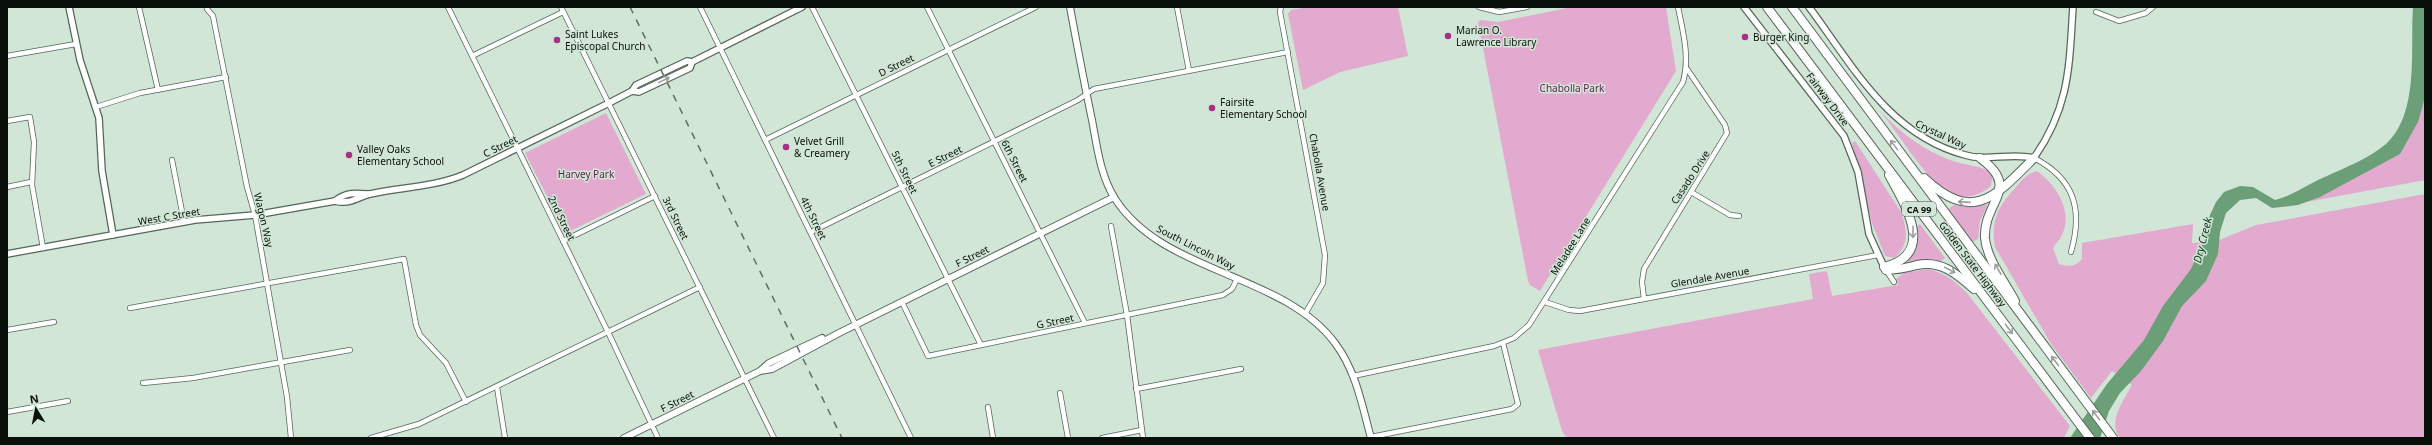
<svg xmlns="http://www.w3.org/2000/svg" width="2432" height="445" viewBox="0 0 2432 445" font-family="'Noto Sans',sans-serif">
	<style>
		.green { fill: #e3aacf }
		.water { fill: #6a9f77 }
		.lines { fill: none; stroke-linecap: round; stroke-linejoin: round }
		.minor-casing { stroke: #556759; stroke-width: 6 }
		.tertiary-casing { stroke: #556759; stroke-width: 8 }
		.secondary-casing { stroke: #556759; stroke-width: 8 }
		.motorway-casing { stroke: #556759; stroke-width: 10 }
		.minor { stroke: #fff; stroke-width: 4.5 }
		.tertiary { stroke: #fff; stroke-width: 5.5 }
		.secondary { stroke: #fff; stroke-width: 6 }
		.motorway { stroke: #fff; stroke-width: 8 }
		.rail { stroke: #5f6c62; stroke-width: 1.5; stroke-dasharray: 7 7; stroke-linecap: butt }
		.oneway { stroke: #9d9f9d }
		.poi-dot { fill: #a63087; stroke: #d1e6d6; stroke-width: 1.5 }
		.labels { text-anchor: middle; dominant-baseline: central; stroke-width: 3; stroke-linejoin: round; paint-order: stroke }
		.shield { fill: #d1e6d6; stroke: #455047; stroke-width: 1 }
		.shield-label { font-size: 9px; font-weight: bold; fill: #09100a }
		.poi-label { font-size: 10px; fill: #09100a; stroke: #d1e6d6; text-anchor: start }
		.street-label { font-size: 10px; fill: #09100a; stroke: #d1e6d6 }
		.park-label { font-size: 10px; fill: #5f1d4d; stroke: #d1e6d6 }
		.water-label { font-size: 11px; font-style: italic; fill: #0b361b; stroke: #d1e6d6 }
	</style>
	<rect width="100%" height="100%" fill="#d1e6d6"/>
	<g class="green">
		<polygon points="1309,7 1398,7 1408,56 1340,72 1303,90 1288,14 1291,10"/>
		<polygon points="1572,7 1666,7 1676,71 1540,291 1530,285 1528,281 1478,22 1481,20 1498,22"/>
		<polygon points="2425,8 2425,180 2274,208 2383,156 2417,97"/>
		<path d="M1879,109C1898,132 1922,149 1950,160C1963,165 1977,165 1989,171L1992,177L1991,186C1955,215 1931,179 1910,152C1900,137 1889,123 1879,109Z"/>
		<polygon points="606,113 646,194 566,233 525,153"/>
		<path d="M1855,141L1901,212C1907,229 1910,245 1894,258L1885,256L1872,223L1852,143Z"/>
		<path d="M2037,171C2055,184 2074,211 2062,235C2060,240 2056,243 2053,248L2059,264C2069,267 2075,267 2082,259V243L2193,224L2192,243L2217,241L2256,225L2425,194V438H2120C2107,422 2124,400 2132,385L2112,371L2091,398L2051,344L1995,247C1990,220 1999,205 2017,186C2023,179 2028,173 2037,171Z"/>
		<polygon points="1985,204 1987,206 1980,221 1978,239 1972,242 1948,209 1954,205 1965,207"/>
		<polygon points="1920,224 1945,258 1940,262 1919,260 1910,263 1907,260 1911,252 1915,228"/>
		<path d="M1928,269C1945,273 1955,281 1967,293L2070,426L2064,438H1567L1562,431L1538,350L1813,299L1809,274L1827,271L1832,296L1898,285L1896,279L1904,273Z"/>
	</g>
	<path class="water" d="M2413,7H2425V97L2418,122L2400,154L2320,197L2298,205L2272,208L2256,198L2240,200L2226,213L2220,232L2218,254L2206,281L2182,306L2163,341L2141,371L2120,393L2109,411L2100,438H2070L2107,384L2144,340L2163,306L2191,269L2205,238L2210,215L2216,202L2224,192L2240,186L2253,187L2275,200C2295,195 2309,183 2327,176C2347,167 2369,158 2386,144C2420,113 2410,48 2413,7Z"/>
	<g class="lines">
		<defs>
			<g id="minor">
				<polyline points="139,7 158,90"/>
				<polyline points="448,7 608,332 658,438"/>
				<polyline points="561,7 774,438"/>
				<polyline points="700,7 911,438"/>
				<polyline points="812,7 981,345"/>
				<polyline points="927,7 1085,323"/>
				<polyline points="1177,7 1189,71"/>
				<polyline points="1281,7 1280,12 1325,255 1323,283 1305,314"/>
				<polyline points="1479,7 1499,12 1527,7"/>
				<polyline points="207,9 213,16 247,187 255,215 287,397 291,438"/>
				<polyline points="2096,12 2119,21 2146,13 2153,7"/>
				<polyline points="7,56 76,44"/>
				<polyline points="472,56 563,12"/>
				<polyline points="96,107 140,93 226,77"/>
				<polyline points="7,121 30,117 34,142 32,185 43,248"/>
				<polyline points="765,140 1036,7"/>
				<path d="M2034,158C2075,179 2083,210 2071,252"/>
				<polyline points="172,160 184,222"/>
				<polyline points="7,187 31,182"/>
				<polyline points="1691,192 1730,215 1739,216"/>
				<polyline points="1111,226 1127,315 1143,438"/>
				<polyline points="811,232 1078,100 1094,89 1288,52"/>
				<polyline points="563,241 655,196"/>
				<polyline points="1886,270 1894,282"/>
				<polyline points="1644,299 1642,282 1644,269 1727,133 1725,125 1687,69"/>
				<polyline points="902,302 928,356 1223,295 1232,289 1237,279"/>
				<polyline points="1545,302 1569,310 1580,311 1878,255"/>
				<polyline points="130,308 404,259 416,325 420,335 446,363 466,402"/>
				<polyline points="7,330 54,322"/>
				<path d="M1353,376L1494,346L1514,338L1529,325L1683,82C1690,57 1683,32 1678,7"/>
				<polyline points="143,383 193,378 350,350"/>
				<polyline points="497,387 505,438"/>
				<polyline points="1136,389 1241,369"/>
				<polyline points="1060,393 1068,438"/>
				<polyline points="988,407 993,438"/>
				<polyline points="7,412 68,401"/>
				<polyline points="1371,437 1512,409 1518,404 1503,343"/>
				<polyline points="371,438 419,424 700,287"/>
				<polyline points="1102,438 1142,430"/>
			</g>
			<g id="tertiary">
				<polyline points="69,7 80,60 99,118 102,171 113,235"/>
				<polyline points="1744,7 1844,136 1858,172 1869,234 1885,269"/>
				<path d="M1809,7C1853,66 1889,135 1965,155C1988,162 2010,152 2034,158C2070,106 2069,67 2073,7"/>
				<polyline points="632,91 639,92 690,68 692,62"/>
				<path d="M335,201C346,192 356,193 369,194"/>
				<path d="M7,254L195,220L255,215L335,201C349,205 358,197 370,194C401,187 434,187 463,175L609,103L632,91L636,85L687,61L692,62L802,7"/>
			</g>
			<g id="secondary">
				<path d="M1070,7C1077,45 1084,82 1092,120C1097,146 1100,174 1114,197C1161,274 1282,272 1335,343C1356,371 1362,405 1371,438"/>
				<polyline points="761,370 769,363 822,338"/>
				<polyline points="624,438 760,371 772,369 839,333 1114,197"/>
			</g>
			<g id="motorway">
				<polyline points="1767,7 2090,438"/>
				<polyline points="1792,7 2113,438"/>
				<path d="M1980,158C2022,188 1983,202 1985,238C1987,260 2005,282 2015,301"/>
				<path d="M1924,178C1973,224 1995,197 2034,158"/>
				<path d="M1884,267C1937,254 1905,205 1889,175"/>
				<path d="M1886,270C1898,270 1906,268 1917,265C1941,260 1957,274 1974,289"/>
			</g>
		</defs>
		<use href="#minor" class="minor-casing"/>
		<use href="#tertiary" class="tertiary-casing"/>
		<use href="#secondary" class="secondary-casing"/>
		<use href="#motorway" class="motorway-casing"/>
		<use href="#minor" class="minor"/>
		<use href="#tertiary" class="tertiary"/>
		<use href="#secondary" class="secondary"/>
		<use href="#motorway" class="motorway"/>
		<polyline class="rail" points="630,7 842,438"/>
	</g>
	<defs><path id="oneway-shaft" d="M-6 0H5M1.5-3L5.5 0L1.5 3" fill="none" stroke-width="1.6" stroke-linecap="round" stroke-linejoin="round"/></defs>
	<g class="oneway">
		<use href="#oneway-shaft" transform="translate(664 80) rotate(-26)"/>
		<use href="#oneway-shaft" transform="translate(1894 145) rotate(-126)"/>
		<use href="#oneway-shaft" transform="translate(1964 202) rotate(-176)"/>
		<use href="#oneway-shaft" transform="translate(1913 232) rotate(91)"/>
		<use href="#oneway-shaft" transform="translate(1998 269) rotate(-119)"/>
		<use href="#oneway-shaft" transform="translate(1950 270) rotate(28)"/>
		<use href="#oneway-shaft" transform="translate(2009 329) rotate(53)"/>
		<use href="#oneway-shaft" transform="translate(2055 361) rotate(-127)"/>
		<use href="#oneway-shaft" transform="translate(2096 415) rotate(-127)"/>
	</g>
	<g class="poi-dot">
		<circle cx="1448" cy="36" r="4"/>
		<circle cx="1745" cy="37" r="4"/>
		<circle cx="557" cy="40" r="4"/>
		<circle cx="1212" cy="108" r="4"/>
		<circle cx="786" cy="147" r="4"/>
		<circle cx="349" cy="155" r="4"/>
	</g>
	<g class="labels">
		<rect class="shield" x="1902" y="202" width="34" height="14" rx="3"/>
		<g class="shield-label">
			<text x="1919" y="209">CA 99</text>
		</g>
		<g class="poi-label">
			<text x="1456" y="30">Marian O.<tspan x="1456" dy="12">Lawrence Library</tspan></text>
			<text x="565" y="34">Saint Lukes<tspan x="565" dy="12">Episcopal Church</tspan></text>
			<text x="1753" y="37">Burger King</text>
			<text x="1220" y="102">Fairsite<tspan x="1220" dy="12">Elementary School</tspan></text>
			<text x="794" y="141">Velvet Grill<tspan x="794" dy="12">&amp; Creamery</tspan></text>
			<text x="357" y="149">Valley Oaks<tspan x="357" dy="12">Elementary School</tspan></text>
		</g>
		<g class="street-label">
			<text transform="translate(896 65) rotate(-26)">D Street</text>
			<text transform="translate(1828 99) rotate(53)">Fairway Drive</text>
			<text transform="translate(1941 134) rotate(25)">Crystal Way</text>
			<text transform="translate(500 146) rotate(-26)">C Street</text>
			<text transform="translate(945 156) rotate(-26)">E Street</text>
			<text transform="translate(1015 161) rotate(63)">6th Street</text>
			<text transform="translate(905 172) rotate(64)">5th Street</text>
			<text transform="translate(1320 172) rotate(80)">Chabolla Avenue</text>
			<text transform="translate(1690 177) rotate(-57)">Casado Drive</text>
			<text transform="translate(169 216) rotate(-10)">West C Street</text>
			<text transform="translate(562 218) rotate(64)">2nd Street</text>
			<text transform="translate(676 218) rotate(64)">3rd Street</text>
			<text transform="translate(814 218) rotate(64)">4th Street</text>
			<text transform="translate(264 220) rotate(77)">Wagon Way</text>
			<text transform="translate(1570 246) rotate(-58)">Meladee Lane</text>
			<text transform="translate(1196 247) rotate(27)">South Lincoln Way</text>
			<text transform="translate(972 256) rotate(-26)">F Street</text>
			<text transform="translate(1973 264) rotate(53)">Golden State Highway</text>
			<text transform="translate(1710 277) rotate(-10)">Glendale Avenue</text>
			<text transform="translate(1055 321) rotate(-12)">G Street</text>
			<text transform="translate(677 401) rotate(-26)">F Street</text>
		</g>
		<g class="park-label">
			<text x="1572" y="88">Chabolla Park</text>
			<text x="586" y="174">Harvey Park</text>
		</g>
		<g class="water-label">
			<text transform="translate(2202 240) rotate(-76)">Dry Creek</text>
		</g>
	</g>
	<rect width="2432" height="445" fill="none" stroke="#09100a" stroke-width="16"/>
	<g transform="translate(36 409) rotate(350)" stroke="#d1e6d6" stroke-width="3" paint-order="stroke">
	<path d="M0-3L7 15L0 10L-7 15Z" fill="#09100a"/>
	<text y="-6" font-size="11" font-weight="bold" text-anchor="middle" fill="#09100a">N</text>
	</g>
</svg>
